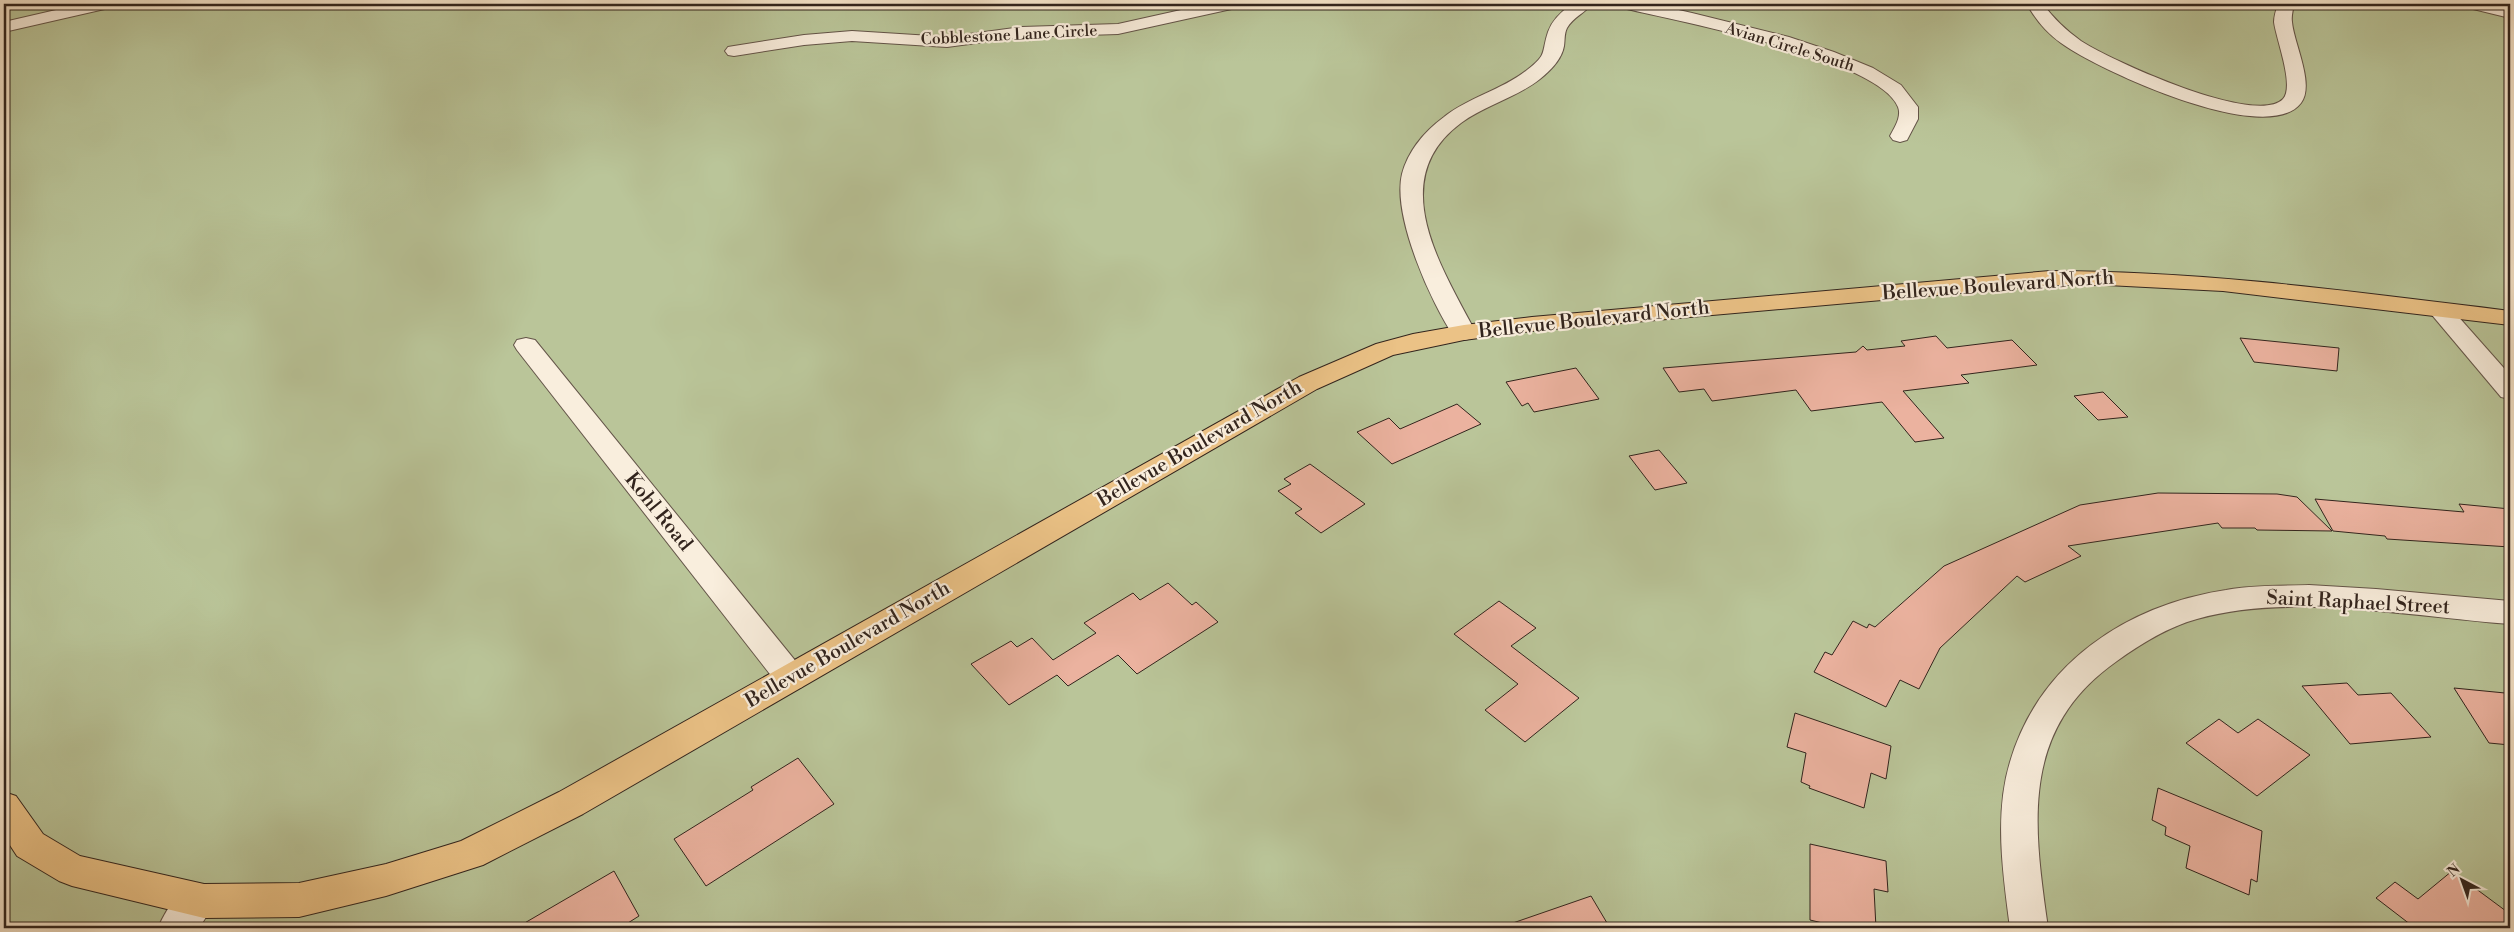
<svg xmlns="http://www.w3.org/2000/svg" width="2514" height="932" viewBox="0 0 2514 932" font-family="'Libre Bodoni',serif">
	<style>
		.green { fill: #bac599; stroke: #76745b }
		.building { fill: #ebb29f; stroke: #32241d }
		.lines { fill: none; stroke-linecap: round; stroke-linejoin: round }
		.minor-casing { stroke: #635448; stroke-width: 2 }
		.major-casing { stroke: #32241d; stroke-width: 2 }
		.minor { fill: #f9eedd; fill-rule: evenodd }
		.major { fill: #ebc286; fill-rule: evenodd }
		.labels { text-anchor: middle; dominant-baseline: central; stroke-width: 4.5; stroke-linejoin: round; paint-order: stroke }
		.far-street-label { font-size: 16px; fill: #32241d; stroke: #f9eedd }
		.street-label { font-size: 20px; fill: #32241d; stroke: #f9eedd }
	</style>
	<rect width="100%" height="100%" fill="#f6e5cb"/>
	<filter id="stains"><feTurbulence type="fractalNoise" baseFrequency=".004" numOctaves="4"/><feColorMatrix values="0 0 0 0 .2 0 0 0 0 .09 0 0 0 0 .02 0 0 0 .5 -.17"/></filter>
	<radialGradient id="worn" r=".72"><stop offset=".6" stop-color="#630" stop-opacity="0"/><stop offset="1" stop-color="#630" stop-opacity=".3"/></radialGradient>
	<rect class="green" x="4" y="4" width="2506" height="924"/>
	<g class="building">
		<polygon points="1936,336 1947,348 2012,340 2037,365 1961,375 1969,383 1903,391 1944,438 1915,442 1882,402 1811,411 1796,390 1712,401 1704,389 1679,392 1663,368 1856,352 1863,346 1867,350 1905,346 1901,341"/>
		<polygon points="2240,338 2339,348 2337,371 2254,362"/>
		<polygon points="1576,368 1599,399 1534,412 1528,403 1522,406 1506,382"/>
		<polygon points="2103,392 2128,417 2098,420 2074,396"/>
		<polygon points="1457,404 1481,424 1392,464 1357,432 1389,418 1400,429"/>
		<polygon points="1659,450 1687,483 1655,490 1629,456"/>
		<polygon points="1310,464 1365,504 1321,533 1295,513 1302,509 1278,491 1291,484 1284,479"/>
		<polygon points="2158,493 2277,494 2297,497 2332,531 2257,530 2255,528 2222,528 2218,523 2068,546 2081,556 2025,582 2017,576 1940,648 1919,689 1900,680 1886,707 1814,672 1825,652 1832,655 1853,621 1867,628 1869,624 1875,627 1944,566 2080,505"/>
		<polygon points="2315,499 2464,512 2459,504 2510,509 2510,547 2387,539 2385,536 2333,531"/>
		<polygon points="1168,583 1192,605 1196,602 1218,622 1137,674 1118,655 1068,686 1057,675 1009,705 971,664 1011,641 1017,647 1032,638 1053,660 1096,633 1084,623 1133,593 1140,600"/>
		<polygon points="1499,601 1536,628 1511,646 1579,698 1525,742 1485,710 1518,684 1454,634"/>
		<polygon points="2347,683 2358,695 2391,693 2431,737 2350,744 2302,686"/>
		<polygon points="2454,688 2505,693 2510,701 2510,745 2489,743"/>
		<polygon points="1795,713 1891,746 1886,779 1871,773 1864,808 1809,788 1810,786 1801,782 1806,753 1787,747"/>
		<polygon points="2219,719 2238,733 2258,719 2310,755 2257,796 2186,743"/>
		<polygon points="798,758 834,804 706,886 674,839 753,790 751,787"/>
		<polygon points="2158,788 2262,831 2257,882 2251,879 2249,895 2186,868 2190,846 2165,835 2166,827 2152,820"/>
		<polygon points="1810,844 1886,861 1888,892 1874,889 1876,928 1844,928 1810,920"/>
		<polygon points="614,871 639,916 620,928 516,928"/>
		<polygon points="2452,871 2510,914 2510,928 2415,928 2376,898 2395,882 2418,899"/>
		<polygon points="1591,896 1610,928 1511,928 1510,924"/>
	</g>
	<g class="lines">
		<defs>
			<g id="minor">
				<polygon points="82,4 112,4 109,8 4,32 4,22"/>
				<polygon points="1208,4 1239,4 1236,8 1118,34 1022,37 947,47 852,41 804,45 734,56 728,55 725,51 728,47 734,46 804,35 852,31 947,37 1022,27 1118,24"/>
				<path d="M1572,4H1592C1585,13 1573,17 1567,28C1564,34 1565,40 1564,46C1562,59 1550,71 1540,79C1516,98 1485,105 1461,123C1384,180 1442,268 1476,333L1473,338L1464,340L1455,338C1431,303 1392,216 1402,174C1408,151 1425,131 1444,117C1469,97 1502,90 1527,70C1548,54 1541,53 1548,32C1552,20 1562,11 1572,4Z"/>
				<path d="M1620,4H1652L1692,13L1789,37L1834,52L1873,68L1901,85L1918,107V119L1907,140L1900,142L1893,140L1890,136C1894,128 1902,117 1898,107C1878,58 1675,21 1623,8Z"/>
				<path d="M2027,4H2043C2054,19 2066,30 2081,41C2110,60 2256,127 2283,99C2295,86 2276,39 2274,22C2274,16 2276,10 2278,4H2294C2293,10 2291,16 2292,22C2294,44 2315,84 2301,103C2267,148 2098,70 2061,43C2047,33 2035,19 2027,4Z"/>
				<polygon points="2466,4 2494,4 2510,8 2510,18 2469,8"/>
				<polygon points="2440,303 2448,305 2510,375 2510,399 2501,397 2432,315 2428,310 2432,305"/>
				<polygon points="526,338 535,340 802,669 807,678 802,687 791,691 780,687 517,350 514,345 517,340"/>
				<path d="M2309,585L2376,589L2510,601V624C2412,617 2294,592 2197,619C2168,627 2142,643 2117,661C2020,729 2033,823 2048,928H2010C2003,875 1994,814 2010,762C2039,663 2127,605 2226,590C2253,585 2282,586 2309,585Z"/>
				<path d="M198,883L211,888L217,900L199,928H158C166,909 179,890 198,883Z"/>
			</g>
			<path id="major" d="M2050,271C2205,271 2357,292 2510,311V325L2223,291L2107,285H2050L1532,331L1464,340L1393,355L1317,389L583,814L483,865L386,896L299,917L204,918L72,886L59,881L17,856L4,836V792L16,796L43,834L80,856L204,884L299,883L386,864L461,841L559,792L1299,377L1376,344L1413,334L1464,325L1532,317Z"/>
		</defs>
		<use href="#minor" class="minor-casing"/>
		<use href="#major" class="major-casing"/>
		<use href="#minor" class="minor"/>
		<use href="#major" class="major"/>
	</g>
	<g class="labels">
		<g class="far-street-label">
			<text transform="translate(1009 35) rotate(-3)">Cobblestone Lane Circle</text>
			<text transform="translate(1790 47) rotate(17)">Avian Circle South</text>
		</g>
		<g class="street-label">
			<text transform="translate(1998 286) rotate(-4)">Bellevue Boulevard North</text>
			<text transform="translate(1594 320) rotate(-6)">Bellevue Boulevard North</text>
			<text transform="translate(1200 444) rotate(-30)">Bellevue Boulevard North</text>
			<text transform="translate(658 512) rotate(51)">Kohl Road</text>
			<text transform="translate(2358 603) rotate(3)">Saint Raphael Street</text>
			<text transform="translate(848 645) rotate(-30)">Bellevue Boulevard North</text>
		</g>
	</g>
	<rect width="2514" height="932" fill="none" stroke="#f6e5cb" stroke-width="20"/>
	<rect x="5" y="5" width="2504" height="922" fill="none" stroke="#32241d" stroke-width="2.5"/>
	<rect x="10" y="10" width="2494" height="912" fill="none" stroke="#32241d"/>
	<g transform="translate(2462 880) rotate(319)" stroke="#f9eedd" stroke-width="4" paint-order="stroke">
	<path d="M0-4L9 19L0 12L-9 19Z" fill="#32241d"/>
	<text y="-8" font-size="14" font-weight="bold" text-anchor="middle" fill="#32241d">N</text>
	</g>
	<rect width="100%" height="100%" filter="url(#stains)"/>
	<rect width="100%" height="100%" fill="url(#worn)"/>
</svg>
